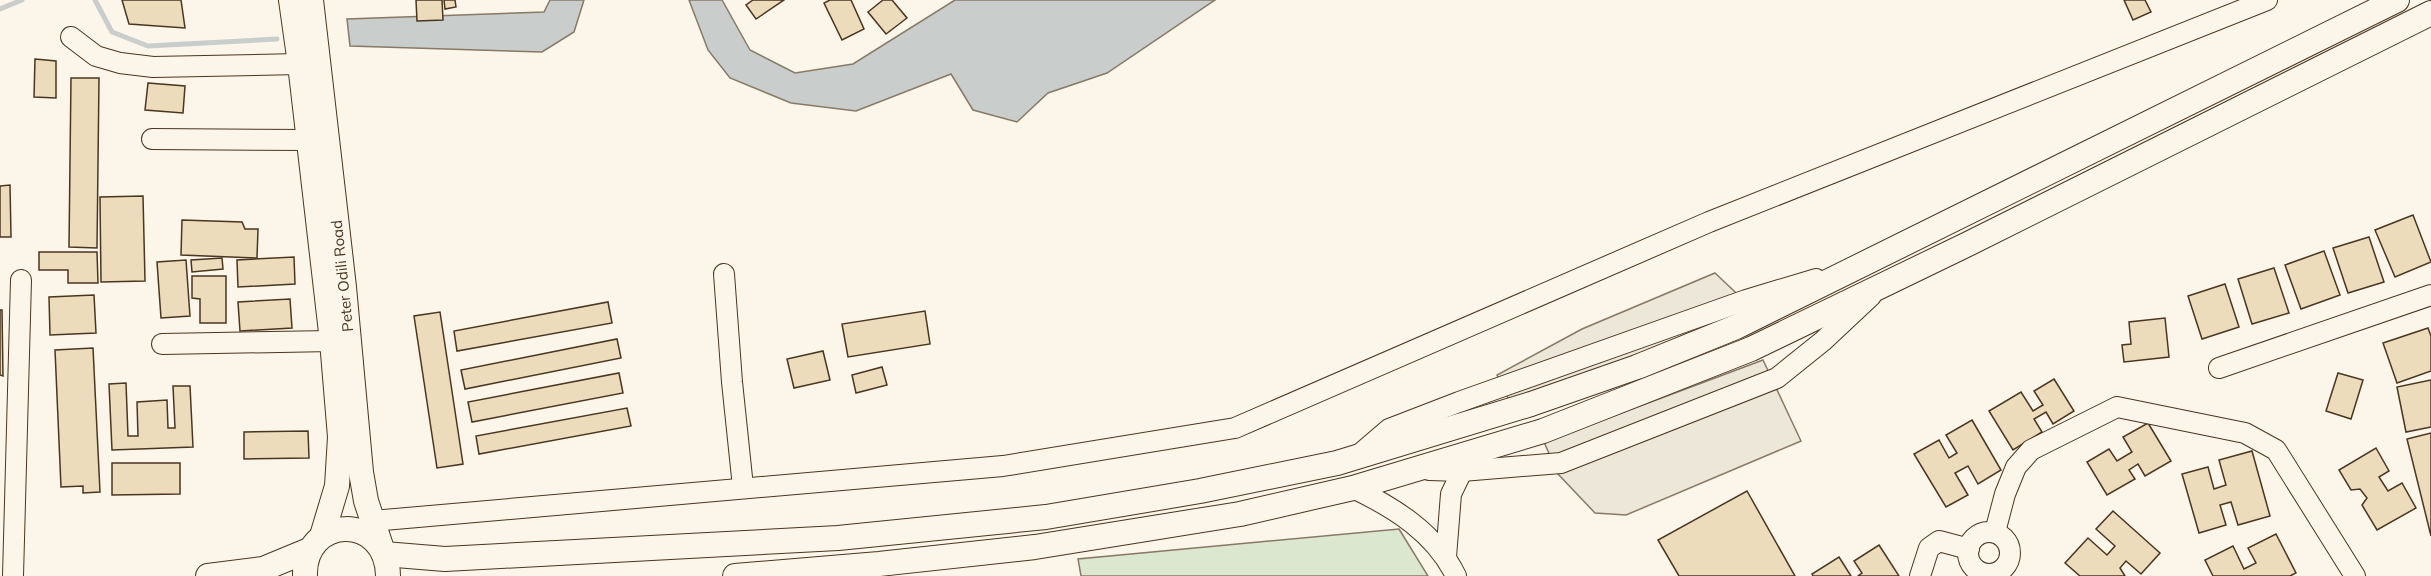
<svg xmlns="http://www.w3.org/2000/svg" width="2431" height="576" viewBox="0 0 2431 576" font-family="Mulish,sans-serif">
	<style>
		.green { fill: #dce7d0; stroke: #887966; stroke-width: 1.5 }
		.parking { fill: #ede7d9; stroke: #887966; stroke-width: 1.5 }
		.water { fill: #c9cecd; stroke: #887966; stroke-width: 1.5 }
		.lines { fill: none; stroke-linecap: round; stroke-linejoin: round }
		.stream { stroke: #c9cecd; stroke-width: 5 }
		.building { fill: #ecdcbc; stroke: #4a3520; stroke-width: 1.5 }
		.minor-casing { stroke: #4a3520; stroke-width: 22 }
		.major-casing { stroke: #4a3520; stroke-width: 26 }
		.minor { stroke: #fbf6e9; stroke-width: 20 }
		.major { stroke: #fbf6e9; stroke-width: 24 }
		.labels { text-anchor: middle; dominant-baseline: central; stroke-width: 4.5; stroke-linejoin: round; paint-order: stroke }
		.street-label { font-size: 15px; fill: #4a3520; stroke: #fbf6e9 }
	</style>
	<rect width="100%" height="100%" fill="#fbf6e9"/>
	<polygon class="green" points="1399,529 1428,576 1081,576 1078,559"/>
	<g class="parking">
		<polygon points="1715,273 1751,307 1621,361 1509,400 1497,375 1582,329"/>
		<polygon points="1763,360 1801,441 1626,515 1595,513 1558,474 1544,442"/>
	</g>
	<g class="water">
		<polygon points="550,0 584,0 574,32 542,52 350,46 347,19 544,12"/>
		<polygon points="689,0 722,0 750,50 795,73 853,64 955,0 1215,0 1107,73 1048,93 1017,122 973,110 951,74 856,111 791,103 730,78 708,50"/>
	</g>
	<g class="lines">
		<g class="stream">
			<polyline points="95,0 112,32 148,46 277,39"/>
			<polyline points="0,9 22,0"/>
		</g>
	</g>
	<g class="building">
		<polygon points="122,0 181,0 185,28 129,24"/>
		<polygon points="416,0 442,0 443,20 417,21"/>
		<polygon points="444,0 455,0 456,7 445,9"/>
		<polygon points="753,0 784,0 756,19 746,5"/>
		<polygon points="830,0 851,0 864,29 842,40 824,3"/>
		<polygon points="883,0 892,0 907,18 886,34 868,12"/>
		<polygon points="2124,0 2145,0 2151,12 2133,20"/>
		<polygon points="35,59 56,61 56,98 34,97"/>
		<polygon points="71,78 99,78 97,248 69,247"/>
		<polygon points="148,83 185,86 183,113 145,110"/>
		<polygon points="10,185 11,237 0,237 0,186"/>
		<polygon points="143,196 145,281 101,282 100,197"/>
		<polygon points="2413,215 2431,262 2395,277 2375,230"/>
		<polygon points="182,220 242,222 245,229 258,229 257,258 181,255"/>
		<polygon points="2369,237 2384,282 2348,293 2333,248"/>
		<polygon points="2324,251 2340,295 2301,309 2285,265"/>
		<polygon points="39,252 97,252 98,283 68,283 68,270 39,270"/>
		<polygon points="294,257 295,284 238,287 237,260"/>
		<polygon points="222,258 223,269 192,272 191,260"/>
		<polygon points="186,260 190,316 161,318 157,262"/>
		<polygon points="2274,268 2289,313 2252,324 2238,279"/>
		<polygon points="192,276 226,276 226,323 200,323 200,299 192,298"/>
		<polygon points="2225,284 2239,327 2202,339 2188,296"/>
		<polygon points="94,295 96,333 50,335 49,297"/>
		<polygon points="290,299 292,328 240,331 238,302"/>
		<polygon points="608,302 612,323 457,351 454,331"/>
		<polygon points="0,310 2,310 3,376 0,375"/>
		<polygon points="925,311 930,344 848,357 842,324"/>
		<polygon points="440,312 463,464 437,468 414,316"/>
		<polygon points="2165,318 2169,357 2124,362 2122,345 2131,344 2129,322"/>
		<polygon points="2428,328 2431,336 2431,371 2397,383 2383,343"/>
		<polygon points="617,339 621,358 465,389 461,370"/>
		<polygon points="93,348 100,492 83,493 83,486 61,487 55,350"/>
		<polygon points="823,351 830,380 794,388 787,359"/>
		<polygon points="882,367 887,385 856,393 852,375"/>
		<polygon points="619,373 623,393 472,422 468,402"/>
		<polygon points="2338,373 2363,380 2351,419 2326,411"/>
		<polygon points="2054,379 2074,411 2053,424 2046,412 2034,419 2042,432 2013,450 1989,411 2021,392 2033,411 2043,405 2034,391"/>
		<polygon points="2431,380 2431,427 2406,432 2397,387"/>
		<polygon points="126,383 128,436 138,436 137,402 167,400 168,428 175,428 173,386 190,386 193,447 112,450 109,384"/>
		<polygon points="627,408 631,426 479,454 476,436"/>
		<polygon points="1972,420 2001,470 1978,484 1968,466 1955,473 1968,495 1946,507 1914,454 1939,440 1949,458 1957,453 1946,435"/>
		<polygon points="2148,423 2171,461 2145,476 2138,464 2129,470 2135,479 2107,495 2087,462 2109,449 2117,461 2132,452 2123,437"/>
		<polygon points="308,431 309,458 244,459 244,432"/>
		<polygon points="2431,433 2431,536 2407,439"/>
		<polygon points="2376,448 2389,471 2379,477 2388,491 2402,483 2416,508 2377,530 2362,505 2367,498 2360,489 2351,490 2339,470"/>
		<polygon points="2252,451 2270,516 2238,525 2231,502 2220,505 2226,525 2199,533 2182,474 2208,467 2214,489 2226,485 2219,460"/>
		<polygon points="112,463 180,463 180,494 112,495"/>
		<polygon points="1747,491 1795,576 1679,576 1658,540"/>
		<polygon points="2113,511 2160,553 2141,574 2126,561 2120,568 2125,576 2080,576 2065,563 2088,538 2107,555 2115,546 2096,529"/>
		<polygon points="2276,534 2296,573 2290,576 2213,576 2205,560 2233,546 2244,569 2256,563 2248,548"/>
		<polygon points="1879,545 1899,576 1858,576 1862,573 1854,561"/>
		<polygon points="1839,557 1851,576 1813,576 1812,574"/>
	</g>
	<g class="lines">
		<defs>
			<g id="minor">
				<polyline points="71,37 96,56 120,63 153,67 300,64"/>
				<polyline points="152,139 309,140"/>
				<polyline points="724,274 732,382 743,487"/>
				<polyline points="162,344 332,341"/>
				<polyline points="2219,368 2431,295"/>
				<polyline points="1361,453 1389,429 1459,402 1746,300 1816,279"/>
				<polyline points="1429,470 1462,471 1561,463 1777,378 1823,341 1871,296"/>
				<path d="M1353,488C1395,508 1435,533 1456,576"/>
				<polyline points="372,521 1003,466 1235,428 1709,222 2267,0"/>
				<circle cx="1989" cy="553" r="21"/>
				<polyline points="1995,532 2005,494 2016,467 2031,450 2117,407 2245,433 2276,450 2355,576"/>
				<polyline points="1446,557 1451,494 1467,461"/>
				<polyline points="13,576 21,280"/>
				<polyline points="1920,576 1929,548 1939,541 1969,549"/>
			</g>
			<g id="major">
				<polyline points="291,0 300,64 332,341 340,437 337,486 322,536"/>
				<polyline points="311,0 344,287 361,472 366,501 382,549"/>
				<polyline points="384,554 445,559 838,538 1046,517 1200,491 1337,463 1531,404 1637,367 1736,327 2397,0"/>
				<polyline points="208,576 263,569 309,550"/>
				<path d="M305,576C303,515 387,512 388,576"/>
				<polyline points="735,576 879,564 1035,547 1240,514 1353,488 1543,431 1751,349 1968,244 2431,13"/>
			</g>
		</defs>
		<use href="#minor" class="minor-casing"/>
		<use href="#major" class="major-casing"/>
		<use href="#minor" class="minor"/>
		<use href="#major" class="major"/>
	</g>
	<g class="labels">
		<g class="street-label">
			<text transform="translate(342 276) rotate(-96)">Peter Odili Road</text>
		</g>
	</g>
</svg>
